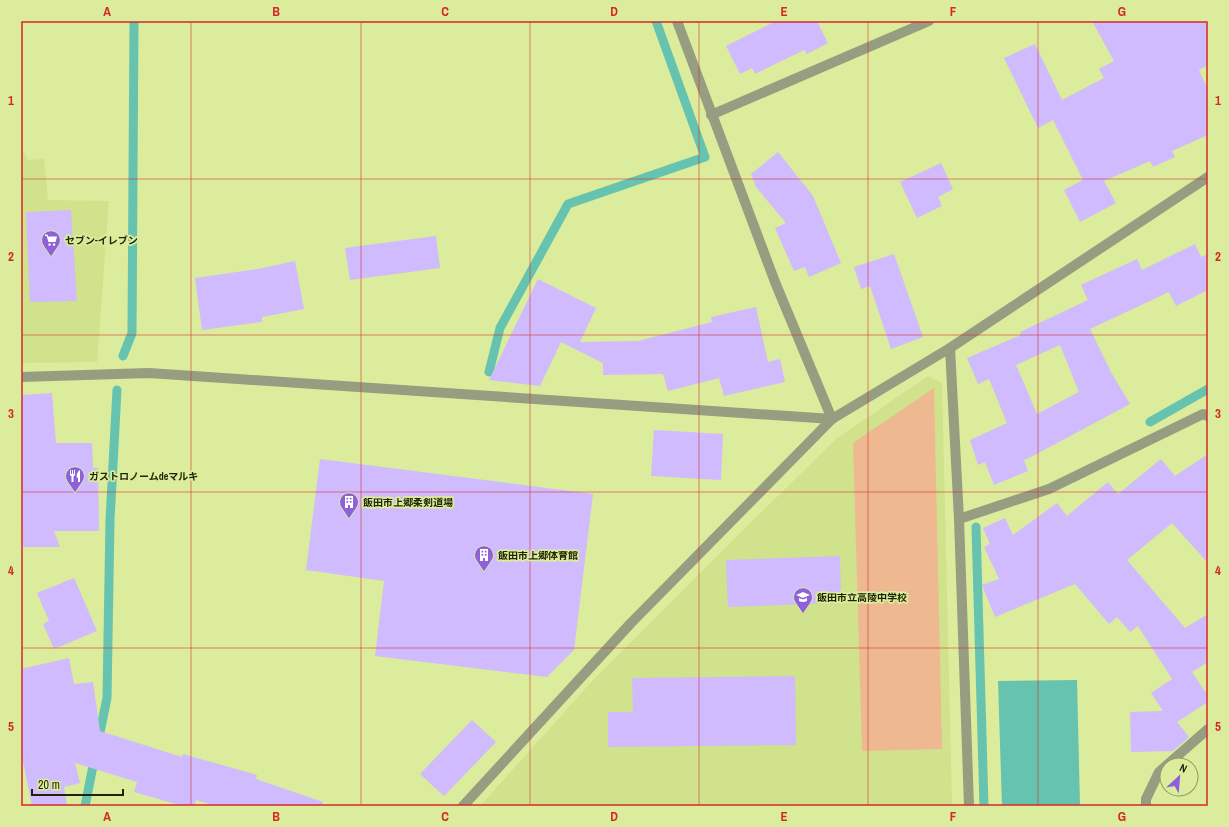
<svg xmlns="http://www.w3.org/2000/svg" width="1229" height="827" viewBox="0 0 1229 827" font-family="'Archivo Narrow','Noto Sans JP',sans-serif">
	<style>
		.built { fill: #d0e28b }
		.green { fill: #eeb991 }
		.water { fill: #66c3af }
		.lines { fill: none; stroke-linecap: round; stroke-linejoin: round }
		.stream { stroke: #66c3af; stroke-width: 9 }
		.building { fill: #cfbbfd; fill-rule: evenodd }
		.service { stroke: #969d80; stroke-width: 10 }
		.minor { stroke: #969d80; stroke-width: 10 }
		.grid { fill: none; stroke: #d62828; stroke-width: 1; stroke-opacity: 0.55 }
		.labels { text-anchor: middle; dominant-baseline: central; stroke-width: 3.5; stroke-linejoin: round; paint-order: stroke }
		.poi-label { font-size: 10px; font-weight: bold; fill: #1f2404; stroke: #dbec9c; text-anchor: start }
		.neatline { fill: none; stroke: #d62828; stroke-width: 1.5 }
		.grid-label { font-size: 13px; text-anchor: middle; font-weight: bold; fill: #d62828 }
	</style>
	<rect width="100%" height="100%" fill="#dbec9c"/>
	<g class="built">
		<polygon points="21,148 28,160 44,159 48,200 109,201 97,362 21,363"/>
		<polygon points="928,376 942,383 952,806 480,806 595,678 723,550 836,439"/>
	</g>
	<polygon class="green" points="934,388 942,749 862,751 853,443"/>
	<polygon class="water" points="1077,680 1080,806 1002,806 998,681"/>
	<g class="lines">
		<g class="stream">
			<polyline points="123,356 132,333 134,21"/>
			<polyline points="489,372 500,328 568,204 705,157 656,21"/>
			<polyline points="1150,422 1208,389"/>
			<polyline points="976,527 984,806"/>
			<polyline points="98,742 107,698 110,520 117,390"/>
			<polyline points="85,806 95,756"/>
		</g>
	</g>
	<g class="building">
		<polygon points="776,21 817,21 828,43 807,54 804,50 755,74 752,68 740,74 726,46"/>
		<polygon points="1092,21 1208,21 1208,65 1199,70 1208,90 1208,135 1172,151 1175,157 1153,167 1150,161 1104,181 1116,203 1080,222 1064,190 1083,180 1053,120 1038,128 1004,58 1035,44 1062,100 1104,78 1099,69 1114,61"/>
		<polygon points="778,152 813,196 841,263 809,277 805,267 794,271 775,228 786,223 756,187 751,174"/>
		<polygon points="941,163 953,189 938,197 942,206 917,218 900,182"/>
		<polygon points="71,210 77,301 30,302 26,212"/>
		<polygon points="436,236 440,268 350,280 345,248"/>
		<path d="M1195,244L1201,257L1208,254V290L1176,306L1169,292L1090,329L1112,374L1130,404L1031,457L1024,460L1028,471L994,485L985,462L978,465L970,440L1007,423L989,379L978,384L967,358L1021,335L1020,332L1088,300L1081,285L1137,259L1142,270ZM1060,345L1079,392L1037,414L1016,365Z"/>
		<polygon points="894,254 923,337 891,349 870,286 861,289 854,267"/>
		<polygon points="295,261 304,309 262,317 262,322 202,330 195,278 258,269"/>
		<polygon points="538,279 596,308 580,342 638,341 712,322 711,317 756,307 768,362 780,359 785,382 724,396 719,378 668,391 663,374 603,375 603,363 561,342 540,386 489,380"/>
		<polygon points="52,393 56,443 92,443 93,468 98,468 99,531 54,531 60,547 23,547 21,493 21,395"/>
		<polygon points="654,430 723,434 721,480 651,476"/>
		<polygon points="1208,454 1208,563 1172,523 1127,560 1185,628 1208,614 1208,662 1192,672 1208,696 1208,702 1177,722 1189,737 1173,751 1131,752 1130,712 1163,711 1151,693 1172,679 1138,626 1130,632 1117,617 1109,624 1075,584 995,617 982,585 999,579 984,547 990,544 983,528 1005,518 1013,535 1057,503 1067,516 1108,482 1118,494 1161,459 1175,476"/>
		<polygon points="320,459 593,494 574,650 547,677 375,656 384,581 306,570"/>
		<polygon points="840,556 841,603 728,607 726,560"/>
		<polygon points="74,578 97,631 54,649 43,624 49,621 37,593"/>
		<polygon points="69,658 74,684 93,682 100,731 182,757 183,754 257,775 256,779 323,802 322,806 215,806 196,800 194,806 183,806 134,792 137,782 75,763 80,783 64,787 67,806 32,806 21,752 21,669"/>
		<polygon points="795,676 796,745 608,747 608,712 633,712 632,678"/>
		<polygon points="472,720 496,742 444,796 420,774"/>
	</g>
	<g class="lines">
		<g class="service">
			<polyline points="711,115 929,21"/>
			<polyline points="950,348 959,519 969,806"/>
			<polyline points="959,519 1049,489 1203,414 1208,416"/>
			<polyline points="1167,765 1208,729"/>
			<polyline points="1146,806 1146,799 1159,772 1167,765"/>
		</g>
		<g class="minor">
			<polyline points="677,21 775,282 832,419"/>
			<polyline points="21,377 149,373 832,419"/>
			<polyline points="463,806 631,623 832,419 950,348 1208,177"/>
		</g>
	</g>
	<path class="grid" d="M191,21V806M361,21V806M530,21V806M699,21V806M868,21V806M1038,21V806M21,179H1208M21,335H1208M21,492H1208M21,648H1208"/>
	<defs>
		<symbol id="supermarket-pin" viewBox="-11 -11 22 30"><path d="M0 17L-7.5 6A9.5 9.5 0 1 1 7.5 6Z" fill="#8e60da" stroke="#dbec9c"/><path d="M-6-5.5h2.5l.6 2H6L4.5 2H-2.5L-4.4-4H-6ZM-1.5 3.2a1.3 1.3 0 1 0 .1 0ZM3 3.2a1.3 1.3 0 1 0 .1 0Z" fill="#fff"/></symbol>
		<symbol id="restaurant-pin" viewBox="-11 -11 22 30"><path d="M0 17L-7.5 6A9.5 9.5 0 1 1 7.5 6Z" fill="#8e60da" stroke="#dbec9c"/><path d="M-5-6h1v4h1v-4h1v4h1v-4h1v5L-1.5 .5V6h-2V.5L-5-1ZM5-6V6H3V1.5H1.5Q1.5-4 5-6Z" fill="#fff"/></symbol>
		<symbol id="building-pin" viewBox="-11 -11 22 30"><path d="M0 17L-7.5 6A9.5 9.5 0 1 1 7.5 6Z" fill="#8e60da" stroke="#dbec9c"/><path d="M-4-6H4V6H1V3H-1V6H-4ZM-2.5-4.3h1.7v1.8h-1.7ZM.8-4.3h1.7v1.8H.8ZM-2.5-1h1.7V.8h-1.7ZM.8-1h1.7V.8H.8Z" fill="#fff"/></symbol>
		<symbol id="school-pin" viewBox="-11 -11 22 30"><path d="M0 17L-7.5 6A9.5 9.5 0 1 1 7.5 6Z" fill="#8e60da" stroke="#dbec9c"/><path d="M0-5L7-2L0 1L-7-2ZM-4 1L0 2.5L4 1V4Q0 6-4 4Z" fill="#fff"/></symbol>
	</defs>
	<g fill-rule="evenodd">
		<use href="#supermarket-pin" x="40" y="229" width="22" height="30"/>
		<use href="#restaurant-pin" x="64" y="465" width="22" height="30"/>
		<use href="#building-pin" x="338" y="491" width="22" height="30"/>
		<use href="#building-pin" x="473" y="544" width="22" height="30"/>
		<use href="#school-pin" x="792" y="586" width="22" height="30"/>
	</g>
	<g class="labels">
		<g class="poi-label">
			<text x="65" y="240">セブン-イレブン</text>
			<text x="89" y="476">ガストロノームdeマルキ</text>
			<text x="363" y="502">飯田市上郷柔剣道場</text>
			<text x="498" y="555">飯田市上郷体育館</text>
			<text x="817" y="597">飯田市立高陵中学校</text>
		</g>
	</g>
	<rect width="1229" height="827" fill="none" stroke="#dbec9c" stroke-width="44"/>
	<g transform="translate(1179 777) rotate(26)"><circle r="19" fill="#dbec9c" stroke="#909c5f"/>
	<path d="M0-3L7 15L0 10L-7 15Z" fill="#8e60da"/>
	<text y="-6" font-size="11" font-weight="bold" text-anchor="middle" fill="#1f2404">N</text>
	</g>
	<path d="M32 789v6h91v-6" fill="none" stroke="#1f2404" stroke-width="2"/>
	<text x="38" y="789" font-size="12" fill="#1f2404" stroke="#dbec9c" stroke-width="3" paint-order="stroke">20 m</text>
	<rect x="22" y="22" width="1185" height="783" class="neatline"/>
	<g class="grid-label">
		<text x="107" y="16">A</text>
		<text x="276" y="16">B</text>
		<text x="445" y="16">C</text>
		<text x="614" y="16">D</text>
		<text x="784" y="16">E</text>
		<text x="953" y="16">F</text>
		<text x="1122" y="16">G</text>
		<text x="11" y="105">1</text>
		<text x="1218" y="105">1</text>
		<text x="11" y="261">2</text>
		<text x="1218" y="261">2</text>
		<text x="11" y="418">3</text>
		<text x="1218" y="418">3</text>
		<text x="11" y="575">4</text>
		<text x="1218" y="575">4</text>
		<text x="11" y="731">5</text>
		<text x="1218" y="731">5</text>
		<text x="107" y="821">A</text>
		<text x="276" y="821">B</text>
		<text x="445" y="821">C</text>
		<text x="614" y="821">D</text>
		<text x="784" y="821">E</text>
		<text x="953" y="821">F</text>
		<text x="1122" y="821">G</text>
	</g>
</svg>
